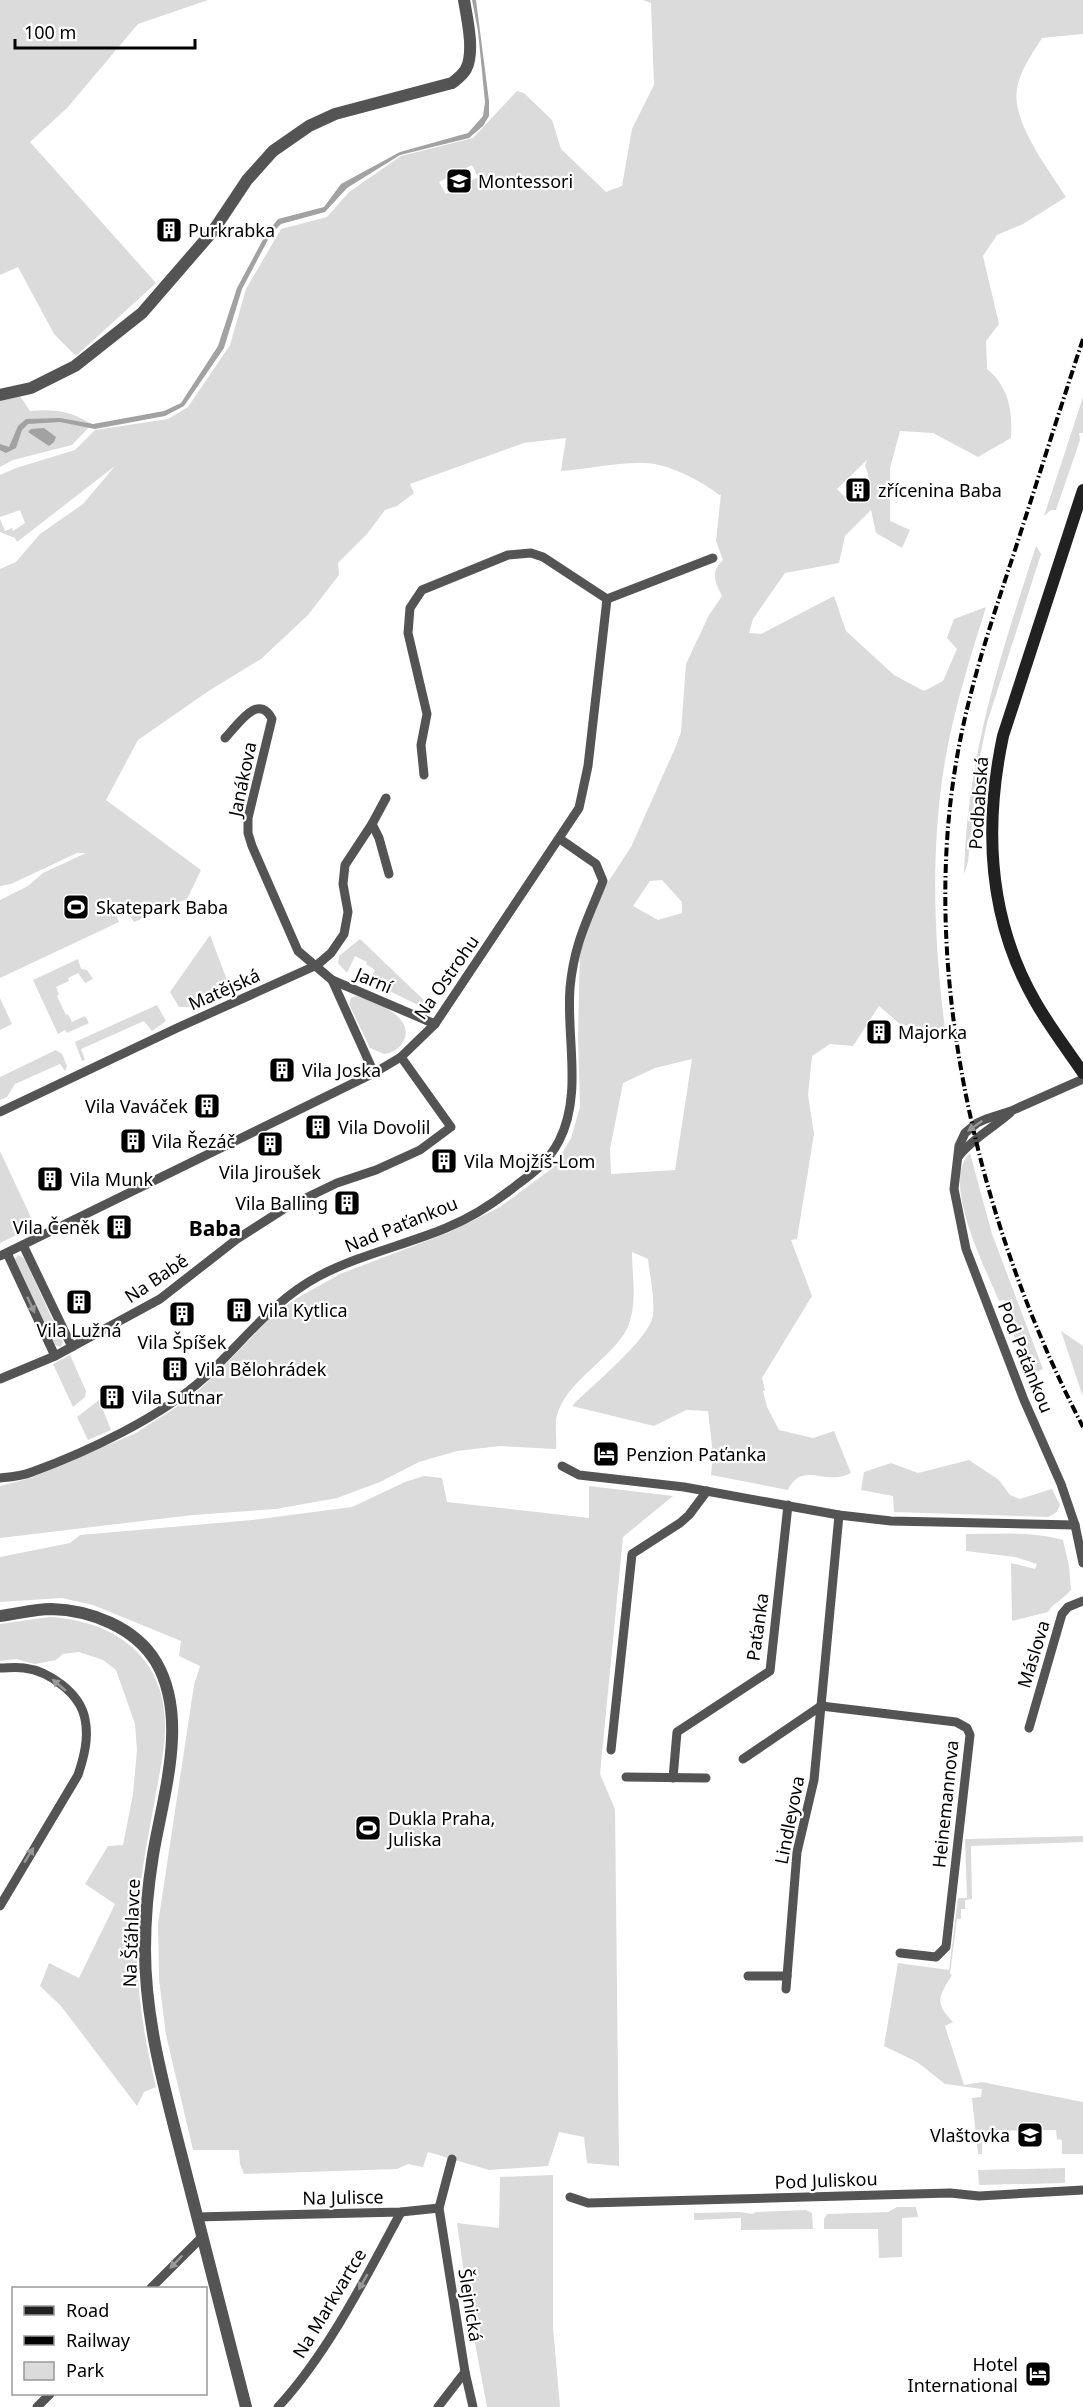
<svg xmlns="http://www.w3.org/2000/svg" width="1083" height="2407" viewBox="0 0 1083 2407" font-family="'Noto Sans',sans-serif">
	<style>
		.green { fill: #dbdbdb; fill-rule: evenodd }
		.water { fill: #a2a2a2 }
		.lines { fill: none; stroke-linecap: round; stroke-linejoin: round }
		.minor { stroke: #545454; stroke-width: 9 }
		.tertiary { stroke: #545454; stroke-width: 12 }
		.secondary { stroke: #212121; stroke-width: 12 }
		.rail { stroke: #000; stroke-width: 4; stroke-dasharray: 9 3 1.5 3; stroke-linecap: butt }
		.oneway { fill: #989898 }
		.labels { text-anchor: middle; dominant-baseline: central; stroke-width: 4.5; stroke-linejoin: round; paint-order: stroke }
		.poi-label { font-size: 18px; fill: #000; stroke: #fff; text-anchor: start }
		.street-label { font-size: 18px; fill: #000; stroke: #fff }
		.quarter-label { font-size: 21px; font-weight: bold; fill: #000; stroke: #fff }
	</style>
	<rect width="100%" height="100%" fill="#fff"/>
	<g class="green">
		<polygon points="0,0 208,0 138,24 67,108 30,142 156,283 76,356 54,334 18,267 0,275"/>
		<path d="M643,0H1083V34L1042,38C1032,54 1020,70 1017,89C1011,121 1049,170 1066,197L1023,224L997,235L983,256L999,324L986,341L987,369C1008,386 1013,410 1011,438L978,457L933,433L900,431L890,468V521L910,530L902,548L876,533L871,510L845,536L839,563L785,573L753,619L749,633L761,634L834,596L846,631L894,675L924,691L943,681L957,649L947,638L954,619L986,607C970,658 954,709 945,761C930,850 934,941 945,1029L901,1025L879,1006L853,1046L830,1044L812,1056L808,1095L814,1134L797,1239L791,1240L812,1296L762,1378L765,1390L763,1391L767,1407L779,1430L813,1438L834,1431L851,1473C826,1487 802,1460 788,1490L711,1475L713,1455L708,1411L686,1410L654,1426L572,1406C590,1387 650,1339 653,1315C655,1298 650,1277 648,1259L632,1252C632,1276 637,1296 630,1321C621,1353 570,1377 558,1412C554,1422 557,1438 556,1449L500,1446L457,1451L419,1462L380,1482L337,1498L276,1509L193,1515L0,1538V1486L31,1478L136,1433L189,1399L218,1372L274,1314L299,1297L340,1274L450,1232L500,1207L554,1167L571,1138L580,1107L578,1038L580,947L599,896L631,847L676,746L681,732L686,664L709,615L722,596C715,582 710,572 723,560L716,541L721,494L719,495C702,481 667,463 644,463C618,462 588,469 561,471L566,438L524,443L410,484L414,493L397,506L385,510L367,534L338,563L339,575L308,615L261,659L210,690L138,740L106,800L201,870L187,899L134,922L122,904L113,907L119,922L0,978V900L28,886L43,873L86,853H77L11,884L0,886V569L16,562L40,534L83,504L115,466L17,542L15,538L0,532V519L5,531L12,528L13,531L25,523L20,510L0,517V475L16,468L75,450L95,430L168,419L188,407L230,345L246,289L281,229L327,217L349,192L401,156L473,138L517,91L524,93L552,120L561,149L606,192L622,186L632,129L654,85L651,3ZM472,165L478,177L446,194L439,182ZM867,460L865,466C873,483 867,495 851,503L837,489ZM662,880L682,902V913L658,920L633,906L650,881ZM692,1059L675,1170L611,1174L610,1149L623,1083L655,1068Z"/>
		<path d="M20,396L30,411C56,409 69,411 92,424L72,445L13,460L0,467V401Z"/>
		<polygon points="1083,397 1083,433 1079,433 1080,440 1056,510 1051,510 1044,516"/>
		<path d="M1036,546L1041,554L987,723L978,766L968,862L964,874C967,756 1000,657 1036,546Z"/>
		<polygon points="210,935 230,988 190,1007 179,1007 170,992"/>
		<polygon points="360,939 429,1005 439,1005 424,1008 369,981 375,970 366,964 367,962 355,956 347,973 338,963 339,956"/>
		<polygon points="78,959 81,969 87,970 93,979 85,983 78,973 68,978 69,981 56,987 59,994 57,996 66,1015 68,1014 72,1022 85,1016 89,1023 67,1033 65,1030 58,1034 33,980"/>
		<path d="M355,996C373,1000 417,1017 403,1042C399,1049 392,1053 384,1054L370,1048L349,1004L351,998Z"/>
		<polygon points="0,998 12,1024 0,1030"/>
		<polygon points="157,1005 166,1021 152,1031 144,1021 81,1049 85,1060 82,1061 75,1042"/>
		<polygon points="56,1050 62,1054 67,1066 65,1071 60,1064 15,1084 7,1097 0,1100 0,1077"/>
		<polygon points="0,1151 35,1226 0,1243"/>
		<path d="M970,1153L992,1234L1043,1369L1032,1374L1012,1332L1016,1329L1004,1300L999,1301C986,1269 940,1182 970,1153Z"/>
		<polygon points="18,1255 24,1258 63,1342 61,1347 55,1345 15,1259"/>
		<polygon points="1061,1331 1083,1346 1083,1395 1082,1394"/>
		<polygon points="70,1355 86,1391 85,1397 73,1407 53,1364"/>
		<polygon points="99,1400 111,1430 88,1440 77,1417"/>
		<polygon points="969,1460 999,1480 1010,1495 1020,1499 1052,1489 1060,1505 1057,1512 1048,1517 894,1512 893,1496 861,1490 864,1472 891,1463 918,1473"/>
		<polygon points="424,1476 442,1478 447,1502 589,1518 589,1486 673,1496 623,1537 600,1774 615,1809 619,2166 587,2163 584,2137 559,2132 548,2166 489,2170 428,2152 423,2167 408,2164 397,2169 244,2174 240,2164 239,2150 193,2150 166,2035 159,1979 158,1924 194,1685 200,1666 179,1656 181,1641 93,1605 62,1598 0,1602 0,1557 70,1543 80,1535 252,1520 352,1507 405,1482"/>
		<path d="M966,1534C998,1534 1032,1531 1063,1540L1069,1566L1071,1590C1064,1599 1054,1602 1048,1612L1012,1621L1011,1563L1035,1569L1037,1564L1015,1557L966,1551Z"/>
		<path d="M49,1617C111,1620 163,1654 165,1721C166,1745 160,1770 156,1793C149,1833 140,1874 138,1915C134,1974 142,2030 156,2087L144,2092L137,2106L61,2006L40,1986L49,1963L79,1978L115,1904L85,1884L108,1846L123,1845L133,1794L137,1750L135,1724L116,1670L103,1660L79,1652L63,1654L56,1660L35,1664L16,1659L0,1661V1624Z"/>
		<path d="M1083,1836V1842L971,1846L972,1899L965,1900V1909H961V1919H957L950,1974L952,1975C940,1995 933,2002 953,2022L945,2026L964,2085L982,2082L1083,2102V2154H1062V2140L1057,2139L1056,2130L987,2131V2141H982V2154H978L972,2098L981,2097L982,2089L945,2084L917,2062L884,2046L898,1963L949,1970L958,1898H967L965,1839Z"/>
		<polygon points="1065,2168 1065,2183 979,2185 978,2170"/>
		<polygon points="553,2175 553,2327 560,2407 487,2407 470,2317 457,2223 499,2228 500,2177"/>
		<polygon points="897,2207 916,2207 918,2217 902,2218 902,2257 879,2258 878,2229 824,2229 824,2219 827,2214 888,2212"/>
		<polygon points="806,2210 812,2213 813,2229 741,2230 741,2218 694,2220 694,2213 740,2212 752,2214 756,2212"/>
	</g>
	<g class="water">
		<polygon points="472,0 476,0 489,101 489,116 483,126 469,138 400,155 347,188 325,212 281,224 271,234 242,289 224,348 184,406 165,416 95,429 60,422 28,424 22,430 16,448 6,453 0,450 0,444 9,447 18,426 26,419 60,418 93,424 164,411 181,403 218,346 237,288 266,234 278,219 324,207 341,184 400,152 468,133 483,116 485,102 478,31"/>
		<polygon points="44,428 56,437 54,442 49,446 28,432 31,429"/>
	</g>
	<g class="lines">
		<g class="minor">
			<polyline points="607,599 713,558"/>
			<path d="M225,738C238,725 258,692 272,719L248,818V833L252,846L298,951L332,980L435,1024"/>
			<polyline points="424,775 421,745 427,714 408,633 410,608 422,590 508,555 531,553 543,557 607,599"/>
			<polyline points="372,824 379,838 389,874"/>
			<polyline points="332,980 374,1073"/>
			<polyline points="1083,1079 1011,1111 986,1119 977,1123 965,1133 959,1146 954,1189 966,1249 1024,1400 1061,1484 1075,1525 1083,1563"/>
			<polyline points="0,1112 177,1028 317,965 331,953 344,934 348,912 343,884 345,865 372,824 386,798"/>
			<path d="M959,1156C972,1139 993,1128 1010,1113"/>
			<polyline points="23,1245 72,1347"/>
			<polyline points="7,1253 55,1356"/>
			<polyline points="0,1256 374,1073 401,1057 435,1024 579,808 588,766 607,599"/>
			<polyline points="0,1379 55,1356 160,1299 237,1239 287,1207 337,1183 376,1170 420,1150 451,1127 401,1057"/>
			<polyline points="562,1466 579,1475 684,1487 839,1515 891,1521 1075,1525"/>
			<path d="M0,1478C10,1477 22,1476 32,1472C87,1452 161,1417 204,1378C242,1343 272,1301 319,1276C359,1255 405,1245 446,1228C471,1218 497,1201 518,1184C536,1171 549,1160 559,1141C583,1094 566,1037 570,988C574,944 587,921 603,881L596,864L560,839"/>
			<path d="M0,1668C8,1668 16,1667 24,1668C49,1671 80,1693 85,1719C89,1738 84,1757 78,1775L0,1906"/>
			<polyline points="821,1706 956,1722 967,1728 970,1735 946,1947 936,1957 900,1953"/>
			<polyline points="1029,1728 1062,1614 1068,1607 1083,1601"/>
			<polyline points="611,1750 632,1554 680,1523 689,1515 707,1491"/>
			<polyline points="743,1759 821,1706"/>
			<polyline points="626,1777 706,1778"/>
			<polyline points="673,1778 677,1732 770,1671 788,1505"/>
			<polyline points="748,1976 787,1976"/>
			<polyline points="786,1989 797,1852 814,1780 839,1515"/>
			<polyline points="452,2159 439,2208 465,2372 473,2407"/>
			<polyline points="570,2197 588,2203 950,2193 979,2196 1083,2190"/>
			<polyline points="197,2217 401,2212 439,2208"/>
			<polyline points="151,2288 202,2237"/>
			<polyline points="37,2407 50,2394"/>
			<path d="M278,2407C328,2353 366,2277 401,2212"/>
			<polyline points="438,2407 465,2372"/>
		</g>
		<g class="tertiary">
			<path d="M0,395L31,388L75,366L142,313L213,231L247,180L273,151L309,126L335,114L452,83C457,79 463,75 466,69C475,52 467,18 464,0"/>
			<path d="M0,1616C17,1614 34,1609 51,1609C90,1610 135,1627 156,1662C189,1718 163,1795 153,1855C148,1886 145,1917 145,1949C145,2023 166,2094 184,2165C205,2246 225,2326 246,2407"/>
		</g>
		<path class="secondary" d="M1083,490L1003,736C984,826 988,919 1035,1001C1049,1026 1067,1049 1083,1073"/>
		<path class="rail" d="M1083,339C1060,409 1038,479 1015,550C992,620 968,690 956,763C919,982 982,1232 1083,1427"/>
	</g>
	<defs><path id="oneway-solid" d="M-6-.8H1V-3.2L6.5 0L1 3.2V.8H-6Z" transform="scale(1.5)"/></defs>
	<g class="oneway">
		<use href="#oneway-solid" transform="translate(975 1126) rotate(145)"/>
		<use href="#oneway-solid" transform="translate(31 1305) rotate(65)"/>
		<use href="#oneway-solid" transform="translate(59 1685) rotate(-140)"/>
		<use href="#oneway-solid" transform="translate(29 1855) rotate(-58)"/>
		<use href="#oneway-solid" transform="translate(176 2262) rotate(134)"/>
		<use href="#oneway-solid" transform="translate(363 2282) rotate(120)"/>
	</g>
	<defs>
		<symbol id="school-square" viewBox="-11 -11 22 22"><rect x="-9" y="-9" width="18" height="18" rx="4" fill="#000" stroke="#fff"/><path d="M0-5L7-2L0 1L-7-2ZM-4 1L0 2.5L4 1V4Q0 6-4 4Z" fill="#fff"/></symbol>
		<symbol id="building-square" viewBox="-11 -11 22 22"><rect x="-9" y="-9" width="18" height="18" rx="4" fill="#000" stroke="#fff"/><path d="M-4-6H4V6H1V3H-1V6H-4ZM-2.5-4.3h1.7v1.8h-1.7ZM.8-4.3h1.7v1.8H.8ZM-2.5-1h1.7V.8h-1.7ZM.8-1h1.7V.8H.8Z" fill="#fff"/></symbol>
		<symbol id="stadium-square" viewBox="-11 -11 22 22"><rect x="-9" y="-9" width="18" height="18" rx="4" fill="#000" stroke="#fff"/><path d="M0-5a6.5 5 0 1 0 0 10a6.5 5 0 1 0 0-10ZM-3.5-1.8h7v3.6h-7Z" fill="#fff"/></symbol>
		<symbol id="hotel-square" viewBox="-11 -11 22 22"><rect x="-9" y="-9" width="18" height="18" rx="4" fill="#000" stroke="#fff"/><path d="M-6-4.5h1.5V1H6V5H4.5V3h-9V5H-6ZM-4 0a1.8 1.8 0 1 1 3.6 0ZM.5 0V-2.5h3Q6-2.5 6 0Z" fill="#fff"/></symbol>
	</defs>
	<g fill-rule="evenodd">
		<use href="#school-square" x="444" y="166" width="30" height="30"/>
		<use href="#building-square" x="154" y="215" width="30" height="30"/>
		<use href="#building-square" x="843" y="475" width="30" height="30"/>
		<use href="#stadium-square" x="61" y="892" width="30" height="30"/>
		<use href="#building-square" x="864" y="1017" width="30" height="30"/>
		<use href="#building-square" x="267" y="1055" width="30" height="30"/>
		<use href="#building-square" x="192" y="1091" width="30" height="30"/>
		<use href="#building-square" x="303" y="1112" width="30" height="30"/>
		<use href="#building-square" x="118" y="1126" width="30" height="30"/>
		<use href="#building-square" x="255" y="1129" width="30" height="30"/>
		<use href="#building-square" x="429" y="1146" width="30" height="30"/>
		<use href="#building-square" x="35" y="1164" width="30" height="30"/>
		<use href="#building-square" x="332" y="1188" width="30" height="30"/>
		<use href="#building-square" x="104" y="1212" width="30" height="30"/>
		<use href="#building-square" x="64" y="1287" width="30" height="30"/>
		<use href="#building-square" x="224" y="1295" width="30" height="30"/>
		<use href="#building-square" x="167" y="1299" width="30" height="30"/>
		<use href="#building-square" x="160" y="1354" width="30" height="30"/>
		<use href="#building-square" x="97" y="1382" width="30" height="30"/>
		<use href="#hotel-square" x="591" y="1439" width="30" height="30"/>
		<use href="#stadium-square" x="353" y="1813" width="30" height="30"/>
		<use href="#school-square" x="1015" y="2120" width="30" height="30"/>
		<use href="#hotel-square" x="1023" y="2359" width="30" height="30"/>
	</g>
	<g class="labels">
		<g class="poi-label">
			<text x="478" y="181">Montessori</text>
			<text x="188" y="230">Purkrabka</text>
			<text x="878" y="490">zřícenina Baba</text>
			<text x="96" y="907">Skatepark Baba</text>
			<text x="898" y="1032">Majorka</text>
			<text x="302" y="1070">Vila Joska</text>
			<text x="188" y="1106" text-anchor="end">Vila Vaváček</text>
			<text x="338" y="1127">Vila Dovolil</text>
			<text x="152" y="1141">Vila Řezáč</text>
			<text x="464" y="1161">Vila Mojžíš-Lom</text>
			<text x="270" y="1172" text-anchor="middle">Vila Jiroušek</text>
			<text x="70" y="1179">Vila Munk</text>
			<text x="328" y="1203" text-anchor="end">Vila Balling</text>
			<text x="100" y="1227" text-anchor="end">Vila Čeněk</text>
			<text x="258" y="1310">Vila Kytlica</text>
			<text x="79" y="1330" text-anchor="middle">Vila Lužná</text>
			<text x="182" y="1342" text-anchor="middle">Vila Špíšek</text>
			<text x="195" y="1369">Vila Bělohrádek</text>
			<text x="132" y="1397">Vila Sutnar</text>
			<text x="626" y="1454">Penzion Paťanka</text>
			<text x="388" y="1818">Dukla Praha,<tspan x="388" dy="21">Juliska</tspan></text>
			<text x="1010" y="2135" text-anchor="end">Vlaštovka</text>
			<text x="1018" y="2364" text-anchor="end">Hotel<tspan x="1018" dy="21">International</tspan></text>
		</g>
		<g class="street-label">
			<text transform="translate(242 779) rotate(-78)">Janákova</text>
			<text transform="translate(978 803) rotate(-86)">Podbabská</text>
			<text transform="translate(446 977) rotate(-55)">Na Ostrohu</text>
			<text transform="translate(374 980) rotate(23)">Jarní</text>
			<text transform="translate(224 989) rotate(-24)">Matějská</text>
			<text transform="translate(401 1224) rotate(-22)">Nad Paťankou</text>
			<text transform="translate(156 1278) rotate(-34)">Na Babě</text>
			<text transform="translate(1026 1357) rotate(68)">Pod Paťankou</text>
			<text transform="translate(757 1627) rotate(-82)">Paťanka</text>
			<text transform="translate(1033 1654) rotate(-73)">Máslova</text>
			<text transform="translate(945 1804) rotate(-84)">Heinemannova</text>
			<text transform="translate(789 1820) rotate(-79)">Lindleyova</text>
			<text transform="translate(131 1933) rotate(-88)">Na Šťáhlavce</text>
			<text transform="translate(826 2180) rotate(-2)">Pod Juliskou</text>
			<text transform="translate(343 2197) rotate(-1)">Na Julisce</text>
			<text transform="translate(329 2303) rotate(-59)">Na Markvartce</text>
			<text transform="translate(471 2305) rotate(81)">Šlejnická</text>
		</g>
		<g class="quarter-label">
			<text x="215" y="1228">Baba</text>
		</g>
	</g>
	<rect x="12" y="2287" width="195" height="108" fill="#ffffff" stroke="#999999" stroke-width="1.5"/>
	<rect x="24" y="2306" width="30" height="9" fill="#212121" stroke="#999999" stroke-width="1.5"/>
	<text x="66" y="2317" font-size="18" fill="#000000">Road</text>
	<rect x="24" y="2336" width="30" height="9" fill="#000000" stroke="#999999" stroke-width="1.5"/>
	<text x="66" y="2347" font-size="18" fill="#000000">Railway</text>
	<rect x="24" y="2362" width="30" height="18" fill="#dbdbdb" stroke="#999999" stroke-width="1.5"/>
	<text x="66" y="2377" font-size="18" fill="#000000">Park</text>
	<path d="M15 39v9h180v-9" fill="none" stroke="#000000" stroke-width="3"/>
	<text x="24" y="39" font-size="18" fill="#000000" stroke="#ffffff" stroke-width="4.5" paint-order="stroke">100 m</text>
</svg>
